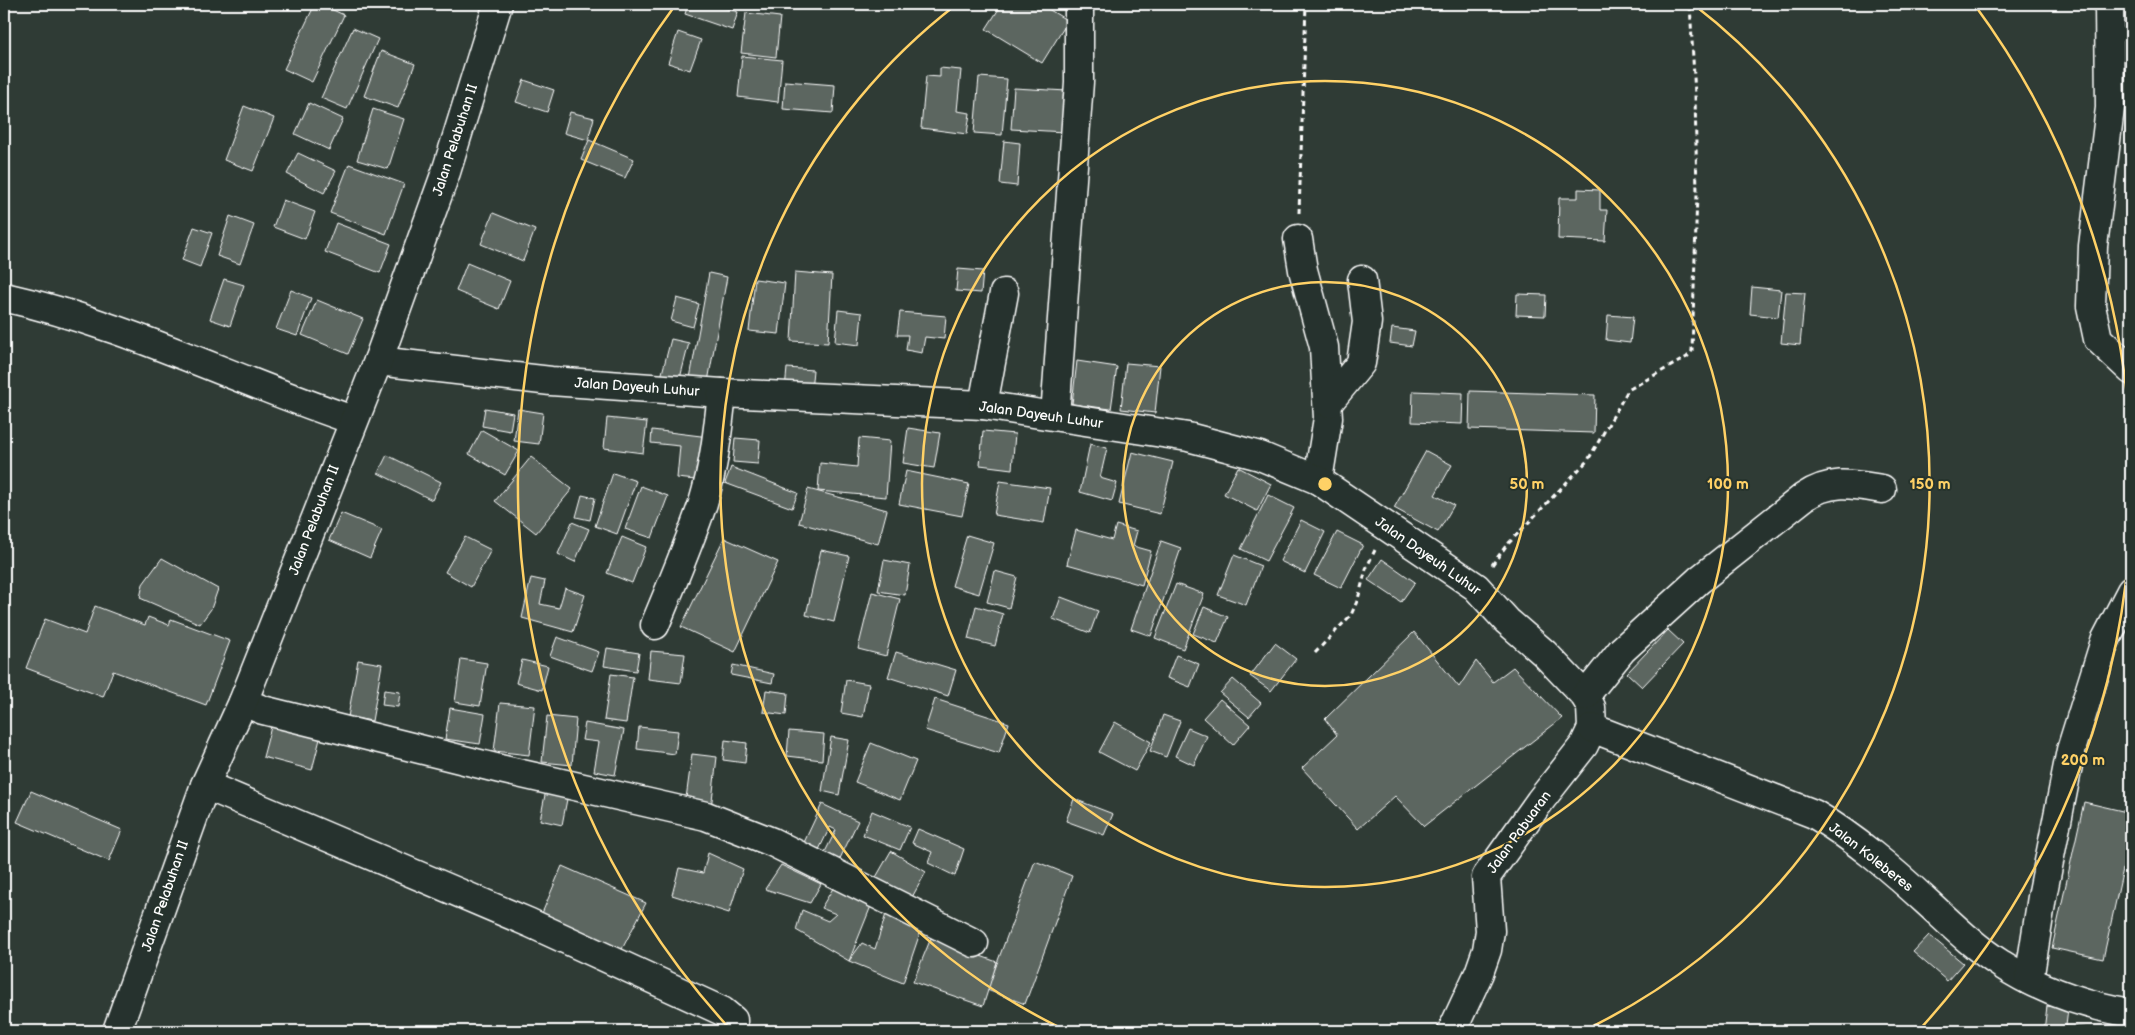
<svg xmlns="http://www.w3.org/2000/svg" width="2135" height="1035" viewBox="0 0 2135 1035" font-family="'Balsamiq Sans',sans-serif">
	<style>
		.building { fill: #5b6661; stroke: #fff }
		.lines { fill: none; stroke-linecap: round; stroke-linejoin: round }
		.minor-casing { stroke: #fff; stroke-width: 31 }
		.major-casing { stroke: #fff; stroke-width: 31 }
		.path { stroke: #fff; stroke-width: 3; stroke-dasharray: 5 4; stroke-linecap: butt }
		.minor { stroke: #26332d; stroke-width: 28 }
		.major { stroke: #26332d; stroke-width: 28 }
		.ring { fill: none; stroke: #ffd166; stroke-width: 2.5 }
		.labels { text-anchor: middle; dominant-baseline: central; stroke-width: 4; stroke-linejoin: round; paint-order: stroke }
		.street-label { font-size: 14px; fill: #fff; stroke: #26332d }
		.centre { fill: #ffd166; stroke: #26332d; stroke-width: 2.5 }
		.ring-label { font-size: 15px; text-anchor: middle; font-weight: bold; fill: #ffd166; stroke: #26332d; stroke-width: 4; stroke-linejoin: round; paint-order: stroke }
	</style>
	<rect width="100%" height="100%" fill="#2f3b35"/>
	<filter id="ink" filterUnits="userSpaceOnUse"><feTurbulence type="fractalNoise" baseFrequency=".02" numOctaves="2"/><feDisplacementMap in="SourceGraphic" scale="10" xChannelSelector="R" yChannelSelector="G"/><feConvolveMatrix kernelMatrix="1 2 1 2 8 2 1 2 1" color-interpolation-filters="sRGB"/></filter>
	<g filter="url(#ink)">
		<g class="building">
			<polygon points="315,4 320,4 344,15 312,82 284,69"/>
			<polygon points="688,4 712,4 738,12 732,30 685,14"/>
			<polygon points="1002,4 1040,4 1068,21 1042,63 986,29"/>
			<polygon points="746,13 780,17 776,57 741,53"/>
			<polygon points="353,28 378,39 347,109 321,98"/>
			<polygon points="678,32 701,40 690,70 668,63"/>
			<polygon points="381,51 415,64 398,108 364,96"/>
			<polygon points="742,56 782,60 778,102 738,97"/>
			<polygon points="940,68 961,70 957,111 970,113 967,134 921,128 926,76 940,77"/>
			<polygon points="979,77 1007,79 1002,135 974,133"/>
			<polygon points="524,80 554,90 547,112 516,102"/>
			<polygon points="785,81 835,85 833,113 783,109"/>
			<polygon points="1014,88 1067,91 1065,132 1011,129"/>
			<polygon points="309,103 343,119 329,150 295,134"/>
			<polygon points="244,106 274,118 253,171 224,160"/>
			<polygon points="373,109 404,119 388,169 357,160"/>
			<polygon points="570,112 594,118 588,140 564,133"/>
			<polygon points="589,140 634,159 625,178 581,160"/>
			<polygon points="1004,141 1020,143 1017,186 1000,184"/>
			<polygon points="298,153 336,171 324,193 287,174"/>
			<polygon points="349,164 404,184 386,234 330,213"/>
			<polygon points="1578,189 1600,190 1600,210 1607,210 1605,241 1558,239 1559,198 1578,198"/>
			<polygon points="283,200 315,212 305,239 273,227"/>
			<polygon points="493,213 535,230 523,261 481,244"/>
			<polygon points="230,216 254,225 240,264 217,256"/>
			<polygon points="336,223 391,244 380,273 325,252"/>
			<polygon points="194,227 212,233 200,267 182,260"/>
			<polygon points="467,263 510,281 499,309 456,291"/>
			<polygon points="958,269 983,271 981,293 956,291"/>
			<polygon points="795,272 832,275 828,343 791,341"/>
			<polygon points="709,273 727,277 707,387 689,384"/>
			<polygon points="224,279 244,285 230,326 210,319"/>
			<polygon points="755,279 785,283 779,334 749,331"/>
			<polygon points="1752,287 1781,290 1778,317 1750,314"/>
			<polygon points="291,290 311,298 297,336 276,329"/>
			<polygon points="1786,292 1805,293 1800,345 1781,343"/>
			<polygon points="1517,294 1546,295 1545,316 1516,315"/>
			<polygon points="677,298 699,304 693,327 671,321"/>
			<polygon points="317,300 363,319 348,354 302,335"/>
			<polygon points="838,310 862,313 859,345 835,342"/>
			<polygon points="900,312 946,316 944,339 925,337 922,353 906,350 908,335 897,335"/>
			<polygon points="1608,315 1633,317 1630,343 1606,340"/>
			<polygon points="1392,328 1415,331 1412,346 1390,343"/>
			<polygon points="671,339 689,343 678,386 660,381"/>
			<polygon points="1077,361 1117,367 1111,409 1072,404"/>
			<polygon points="1126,363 1160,366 1155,413 1121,409"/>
			<polygon points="787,368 813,370 811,391 785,389"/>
			<polygon points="1413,391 1463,393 1462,424 1412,422"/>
			<polygon points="1470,391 1595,395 1594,433 1469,429"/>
			<polygon points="485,408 513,413 510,431 482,426"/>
			<polygon points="518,409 543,413 539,444 514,441"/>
			<polygon points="607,418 647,422 643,453 604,448"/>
			<polygon points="908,428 940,433 934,468 903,463"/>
			<polygon points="482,430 519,451 505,475 469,454"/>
			<polygon points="652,430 709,437 705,481 677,478 680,446 651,443"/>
			<polygon points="983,431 1015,434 1012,469 980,465"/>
			<polygon points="735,438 760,440 758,464 733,462"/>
			<polygon points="859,438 890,441 886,497 818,491 820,463 857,467"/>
			<polygon points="1090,444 1107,448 1100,478 1117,483 1112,501 1080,492"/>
			<polygon points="1426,451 1452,465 1435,495 1454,505 1438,532 1394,508"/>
			<polygon points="1132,452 1173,462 1160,514 1119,504"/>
			<polygon points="387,455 441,482 432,500 378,473"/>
			<polygon points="531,457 572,489 536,533 495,501"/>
			<polygon points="731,467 798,493 792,508 725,483"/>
			<polygon points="1238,467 1271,484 1257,511 1224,494"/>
			<polygon points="906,471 969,484 962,516 899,504"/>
			<polygon points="613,473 636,481 617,534 595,526"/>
			<polygon points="1000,481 1050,488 1044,523 994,515"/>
			<polygon points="641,486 668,496 652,538 625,529"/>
			<polygon points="808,489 887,510 878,544 799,523"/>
			<polygon points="582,495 595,498 590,520 576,517"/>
			<polygon points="1268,495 1294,508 1266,561 1241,549"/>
			<polygon points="341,513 382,530 370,558 329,540"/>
			<polygon points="1301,520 1325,532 1305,573 1280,561"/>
			<polygon points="572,522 589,529 575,562 558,554"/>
			<polygon points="1116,525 1137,531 1133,546 1151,551 1142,585 1067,564 1076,530 1112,540"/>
			<polygon points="1337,532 1363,545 1341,588 1314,575"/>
			<polygon points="967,535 994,543 979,594 952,586"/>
			<polygon points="465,537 491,550 471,587 445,572"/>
			<polygon points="622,537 646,547 632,583 607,573"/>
			<polygon points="724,538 778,562 735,652 681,627"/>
			<polygon points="1161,541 1181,548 1151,636 1131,629"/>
			<polygon points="821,550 849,556 834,622 806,615"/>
			<polygon points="1234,555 1261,566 1246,605 1218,595"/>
			<polygon points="162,558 218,589 211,609 200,624 140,598 143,584"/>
			<polygon points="1382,559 1415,582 1401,602 1368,580"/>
			<polygon points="884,560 910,565 905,595 878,591"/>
			<polygon points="995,571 1017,577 1009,608 987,602"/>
			<polygon points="531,578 545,581 540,604 559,608 565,588 585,595 573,632 522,618"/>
			<polygon points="1176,584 1204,594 1183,649 1155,638"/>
			<polygon points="872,592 900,599 886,656 858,649"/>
			<polygon points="1061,597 1098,611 1090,633 1053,619"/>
			<polygon points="95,606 145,625 148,617 169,625 171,619 230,641 206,705 113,671 103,697 26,668 45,619 85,634"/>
			<polygon points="976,606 1003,614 995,646 968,639"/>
			<polygon points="1204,607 1228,617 1217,643 1193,634"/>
			<polygon points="1668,630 1683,644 1642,687 1627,673"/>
			<polygon points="1414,632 1459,687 1476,661 1493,682 1513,667 1562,718 1424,826 1395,796 1358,829 1302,768 1337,735 1325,719"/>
			<polygon points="557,637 599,652 592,671 550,656"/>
			<polygon points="1275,643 1296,659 1271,691 1250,676"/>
			<polygon points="607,648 639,653 636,671 604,666"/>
			<polygon points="651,651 685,654 681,683 648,679"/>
			<polygon points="896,652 956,670 948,696 888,677"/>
			<polygon points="1176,655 1199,664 1190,687 1167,678"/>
			<polygon points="461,659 487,663 480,706 455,702"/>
			<polygon points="358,660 382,664 372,721 348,717"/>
			<polygon points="522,660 548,666 542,690 516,683"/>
			<polygon points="733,665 774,674 772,683 731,675"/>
			<polygon points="611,674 633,677 626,723 604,720"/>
			<polygon points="1233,679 1261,703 1249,717 1220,693"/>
			<polygon points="846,680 869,684 863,717 841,713"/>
			<polygon points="384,690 400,692 398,707 382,705"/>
			<polygon points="766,690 788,693 786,715 763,712"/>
			<polygon points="935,699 1009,723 999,753 925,730"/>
			<polygon points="1220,699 1250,725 1233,745 1203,718"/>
			<polygon points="500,703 535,706 529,755 494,751"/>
			<polygon points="450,708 485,714 480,744 445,739"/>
			<polygon points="1163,715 1180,721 1166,757 1150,751"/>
			<polygon points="547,716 576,719 572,765 542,762"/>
			<polygon points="1115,722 1151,742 1135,771 1099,752"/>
			<polygon points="272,723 321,735 312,770 263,757"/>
			<polygon points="585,723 624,730 615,775 594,771 599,742 582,740"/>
			<polygon points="639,727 678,731 675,754 637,749"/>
			<polygon points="1188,728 1207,736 1194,765 1175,756"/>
			<polygon points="789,731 824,734 822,760 787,756"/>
			<polygon points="831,737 849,740 839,795 822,791"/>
			<polygon points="725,740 747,743 745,763 723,760"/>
			<polygon points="871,743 916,761 900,800 855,782"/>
			<polygon points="692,754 717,757 711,809 685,806"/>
			<polygon points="546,790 568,794 562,825 540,820"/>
			<polygon points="31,791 122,830 109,861 17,822"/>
			<polygon points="1074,799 1113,814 1104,835 1066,821"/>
			<polygon points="2084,802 2131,813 2131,833 2103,959 2052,948"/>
			<polygon points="822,804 858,821 835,869 820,862 836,830 830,827 815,858 800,851"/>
			<polygon points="872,811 910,827 900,850 863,835"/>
			<polygon points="918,829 964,849 955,876 928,863 932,852 912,843"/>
			<polygon points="891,851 926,872 911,899 875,879"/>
			<polygon points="708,853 743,869 729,913 672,895 679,868 703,873"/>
			<polygon points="1035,861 1072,876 1025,1004 987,990"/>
			<polygon points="781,865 821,884 810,903 765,889"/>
			<polygon points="562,866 646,903 621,951 540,918"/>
			<polygon points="835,885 871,906 849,961 796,930 802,910 828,921 836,914 821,908"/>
			<polygon points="886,914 922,927 903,983 849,961 862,943 875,949"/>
			<polygon points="1929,935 1963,963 1947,981 1913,952"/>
			<polygon points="931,938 997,962 983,1006 913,982"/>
			<polygon points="2047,1006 2068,1009 2066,1026 2108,1031 2044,1031"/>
		</g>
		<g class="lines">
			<defs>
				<g id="minor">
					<polyline points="2109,4 2110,108 2093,246 2091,306 2098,339 2131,370"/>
					<polyline points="1298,239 1303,270 1324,347 1328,418 1318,480"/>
					<path d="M4,297C125,324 236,381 353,420"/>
					<polyline points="378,361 551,381 722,393 983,405 1188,437 1260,456 1318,480 1476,587 1507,621 1544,653 1585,696 1591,707 1592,728 1584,745 1540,801 1486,877 1490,931 1487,950 1479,973 1452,1031"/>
					<polyline points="1328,403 1361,363 1367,322 1362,280"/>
					<polyline points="983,405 1004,293"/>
					<polyline points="1055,416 1079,82 1079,4"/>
					<path d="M655,625C672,584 689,544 703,503C714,467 718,430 722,393"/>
					<path d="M1585,696L1622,650L1699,580L1804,497C1830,479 1852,484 1882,489"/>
					<polyline points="243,702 263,710 500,769 706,816 772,842 974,943"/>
					<path d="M1592,728L1814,814C1855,838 1893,871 1928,903C1951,924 1974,947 2001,964C2040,990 2085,1005 2131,1013"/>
					<polyline points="205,785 530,923 722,1011 733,1020 733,1031"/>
					<polyline points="2029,980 2042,897 2071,750 2105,641 2131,591"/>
				</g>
				<polyline id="major" points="117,1031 205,785 243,702 378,361 446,172 498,4"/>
			</defs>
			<use href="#minor" class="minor-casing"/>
			<use href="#major" class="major-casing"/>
			<g class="path">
				<polyline points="1299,213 1306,4"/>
				<polyline points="1492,565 1506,546 1588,460 1628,390 1687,357 1692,351 1697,194 1695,95 1690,4"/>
				<polyline points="1315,653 1351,615 1358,599 1366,569 1375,550"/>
			</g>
			<use href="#minor" class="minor"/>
			<use href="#major" class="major"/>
		</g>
	</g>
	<g class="ring">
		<circle cx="1325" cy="484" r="202"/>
		<circle cx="1325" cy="484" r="403"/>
		<path d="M1065 1030A605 605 0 0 1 957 4M1693 4A605 605 0 0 1 1585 1030"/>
		<path d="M2131 519A807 807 0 0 1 1920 1029M730 1029A807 807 0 0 1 676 4M1974 4A807 807 0 0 1 2131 449"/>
	</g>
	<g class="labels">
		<g class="street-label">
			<text transform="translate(455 140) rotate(-72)">Jalan Pelabuhan II</text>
			<text transform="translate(637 387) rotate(4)">Jalan Dayeuh Luhur</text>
			<text transform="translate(1041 415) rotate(8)">Jalan Dayeuh Luhur</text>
			<text transform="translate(314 520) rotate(-69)">Jalan Pelabuhan II</text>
			<text transform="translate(1428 556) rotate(35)">Jalan Dayeuh Luhur</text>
			<text transform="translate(1519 832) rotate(-54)">Jalan Pabuaran</text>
			<text transform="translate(1871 857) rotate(38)">Jalan Koleberes</text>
			<text transform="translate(165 896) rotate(-71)">Jalan Pelabuhan II</text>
		</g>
	</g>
	<circle cx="1325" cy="484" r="8" class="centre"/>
	<g class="ring-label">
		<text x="1527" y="489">50 m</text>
		<text x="1728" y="489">100 m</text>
		<text x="1930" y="489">150 m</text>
		<text x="2083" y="765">200 m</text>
	</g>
	<rect width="2135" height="1035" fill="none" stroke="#26332d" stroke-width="20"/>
	<rect x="10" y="10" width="2115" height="1015" fill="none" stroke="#fff" stroke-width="2" filter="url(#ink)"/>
</svg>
